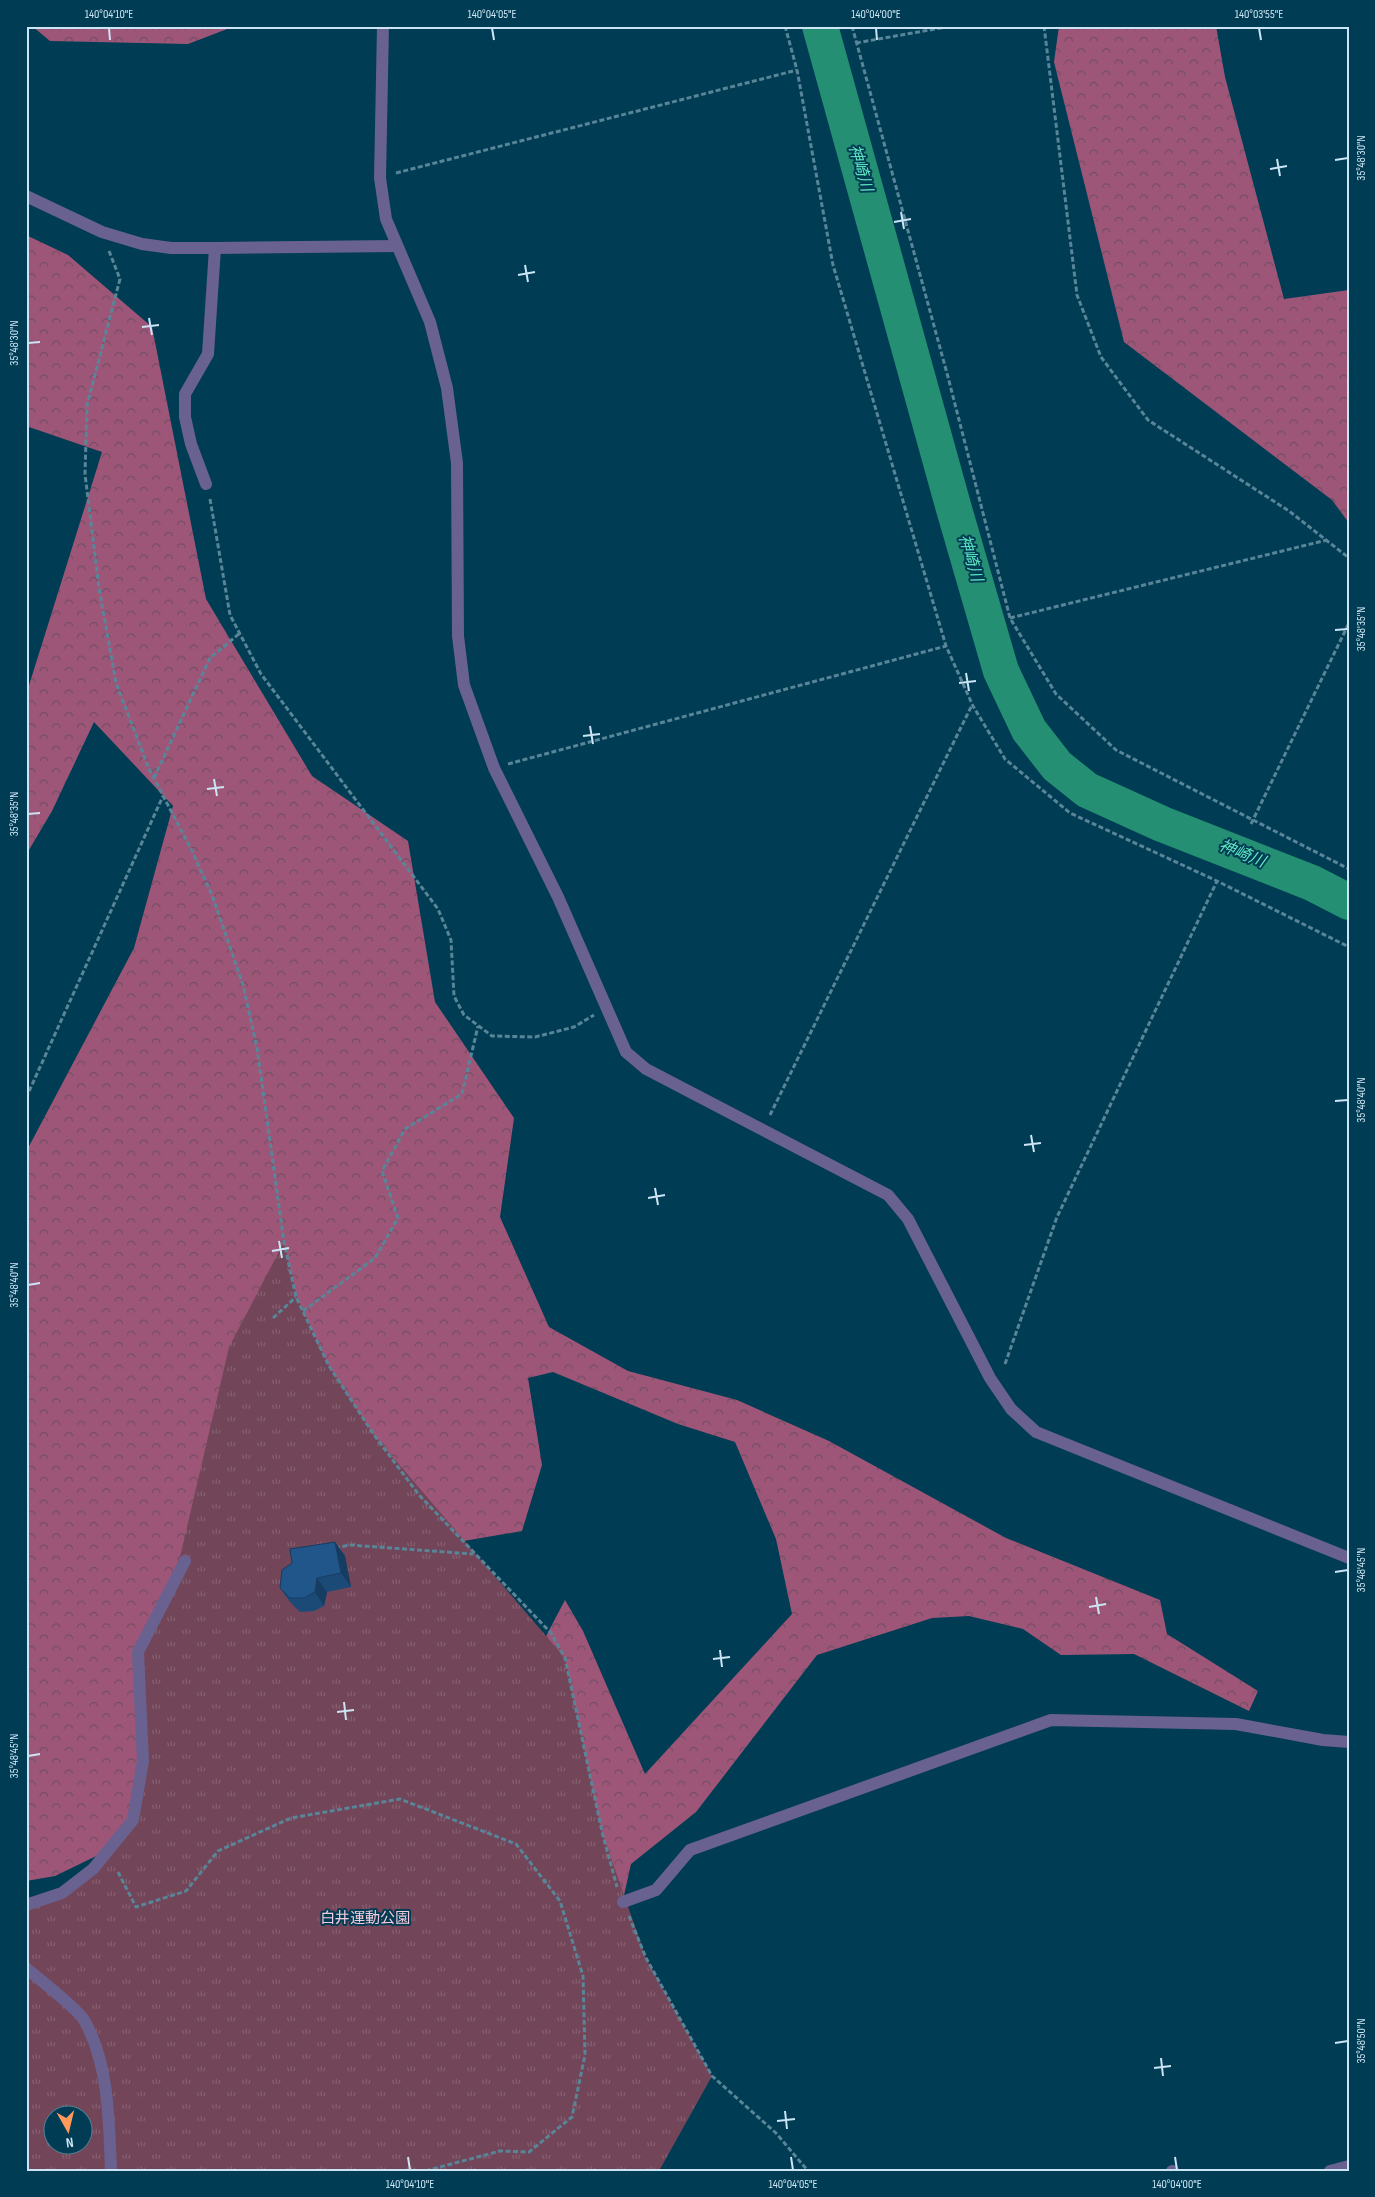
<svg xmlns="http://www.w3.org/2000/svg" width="1375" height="2197" viewBox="0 0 1375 2197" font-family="'Sofia Sans Condensed','Noto Sans JP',sans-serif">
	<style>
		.forest { fill: url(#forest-crowns); fill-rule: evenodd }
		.park { fill: url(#park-tufts); fill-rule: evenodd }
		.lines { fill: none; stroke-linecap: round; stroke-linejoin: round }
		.river { stroke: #248f73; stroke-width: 36 }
		.path { stroke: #588598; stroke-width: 3; stroke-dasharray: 5 2.5; stroke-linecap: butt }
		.minor { stroke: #69618f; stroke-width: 12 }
		.wall { fill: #1c4a77 }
		.shaded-wall { fill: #173c61 }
		.building { fill: #21568a; stroke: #173c61 }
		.ticks { fill: none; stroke: #cbe5f4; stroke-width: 2 }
		.labels { text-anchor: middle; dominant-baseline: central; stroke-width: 4; stroke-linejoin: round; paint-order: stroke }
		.park-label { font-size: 15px; fill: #f5cadc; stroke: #003c53 }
		.water-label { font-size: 16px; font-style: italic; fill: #5fe9c2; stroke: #003c53 }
		.neatline { fill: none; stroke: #cbe5f4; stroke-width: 2 }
		.ticks-label { font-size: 12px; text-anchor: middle; fill: #cbe5f4 }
	</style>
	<defs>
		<pattern id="forest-crowns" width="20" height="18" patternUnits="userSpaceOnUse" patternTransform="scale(1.25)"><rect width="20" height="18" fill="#9e5678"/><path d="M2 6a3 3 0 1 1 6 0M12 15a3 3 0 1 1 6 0" fill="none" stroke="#724e63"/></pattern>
		<pattern id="park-tufts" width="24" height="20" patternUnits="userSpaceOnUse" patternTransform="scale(1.25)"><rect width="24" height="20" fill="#724559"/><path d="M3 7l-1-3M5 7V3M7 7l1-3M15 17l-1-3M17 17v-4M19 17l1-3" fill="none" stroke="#856071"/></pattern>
	</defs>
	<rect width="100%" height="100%" fill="#003c53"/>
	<g class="forest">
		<polygon points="32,26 235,26 188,44 50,41"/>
		<polygon points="1059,26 1216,26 1225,77 1284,299 1349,290 1349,523 1332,500 1124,342 1054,62"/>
		<path d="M26,235L68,255L152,327L206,599L312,776L408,841L435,1002L514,1118L500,1217L549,1327L628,1371L737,1400L829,1441L1006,1538L1160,1600L1167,1634L1258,1691L1249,1711L1134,1654L1061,1655L1023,1629L969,1616L932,1618L817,1655L696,1812L631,1864L616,1931L150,1830L55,1876L26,1881V1152L134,948L173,806L94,722L52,811L26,855V695L102,452L26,426ZM553,1372L678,1424L735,1442L776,1539L792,1614L645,1774L583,1631L565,1600L503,1718L394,1553L522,1531L542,1465L528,1378Z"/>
	</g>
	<path class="park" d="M284,1242L297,1297L329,1366L374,1435L565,1658L602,1832L646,1958L712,2076L659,2171H26V1905L62,1893L133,1820L143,1761L138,1652L180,1557L229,1347ZM52,2114H82V2144H52Z"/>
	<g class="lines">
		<polyline class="river" points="820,26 954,509 1001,671 1029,730 1057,766 1087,790 1162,824 1312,883 1349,902"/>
		<g class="path">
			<polyline points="785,26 797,70 833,265 946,646 973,706 1005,759 1070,813 1217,881 1349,947"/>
			<polyline points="852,26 948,377 1010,618 1056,694 1116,750 1349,869"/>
			<polyline points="1044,26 1077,295 1101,357 1148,420 1289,511 1349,558"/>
			<polyline points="856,43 952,26"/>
			<polyline points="396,173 797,70"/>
			<polyline points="109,251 120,279 87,405 85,474 99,588 116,683 149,769 191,849 212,895 243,985 257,1048 284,1242 296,1297 329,1366 374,1435 419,1495 551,1633 565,1658 602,1832 617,1887"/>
			<polyline points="210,499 230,615 261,674 438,909 451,940 454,996 464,1015 492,1036 535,1037 574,1027 594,1015"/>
			<polyline points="1010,618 1327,540"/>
			<polyline points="508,764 946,646"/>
			<polyline points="154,778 210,658 240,633"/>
			<polyline points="1251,824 1349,623"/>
			<polyline points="26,1098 163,796"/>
			<polyline points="770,1115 972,705"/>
			<polyline points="303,1311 375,1258 398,1218 382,1171 405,1129 462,1094 478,1026"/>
			<polyline points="273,1318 296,1297"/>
			<polyline points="1005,1364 1057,1217 1217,881"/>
			<polyline points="335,1548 350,1545 473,1554"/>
			<polyline points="118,1872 136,1907 186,1891 218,1851 291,1818 400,1799 516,1844 560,1901 583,1976 585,2055 572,2117 529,2152 500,2151 425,2171"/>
			<polyline points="629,1916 646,1958 712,2076 776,2133 808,2171"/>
		</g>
		<g class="minor">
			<polyline points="383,26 380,178 386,219 430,322 447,388 457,463 458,636 464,685 494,768 558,897 626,1052 646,1069 888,1195 908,1219 990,1378 1011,1409 1036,1432 1349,1558"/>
			<polyline points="26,196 102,232 142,244 171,248 215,248 397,246"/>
			<polyline points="206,484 191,444 185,417 185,394 208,354 215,248"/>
			<polyline points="623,1902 656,1890 690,1850 1051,1720 1236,1724 1323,1740 1349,1742"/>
			<polyline points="26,1905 62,1893 93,1869 133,1820 143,1761 138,1652 185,1561"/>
			<path d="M26,1968C39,1979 77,2008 84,2020C109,2063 109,2122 111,2171"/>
			<polyline points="1172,2171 1173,2171"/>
			<polyline points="1330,2171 1349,2166"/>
		</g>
	</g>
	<polygon class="wall" points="335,1542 345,1556 351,1587 327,1592 324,1606 314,1611 300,1612 290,1602 280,1588"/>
	<g class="shaded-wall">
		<polygon points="335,1542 345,1556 351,1587 341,1573"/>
		<polygon points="317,1578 327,1592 324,1606 315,1592"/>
	</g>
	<polygon class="building" points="335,1542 341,1573 317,1578 315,1592 304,1598 290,1598 280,1588 282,1570 292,1563 290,1549"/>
	<path class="ticks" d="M109,28L110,40M492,28L494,40M876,28L877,40M1259,28L1261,40M1277,159L1280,176M1335,160L1348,158M1270,169L1287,166M901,212L904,229M894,222L911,219M525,265L528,282M518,275L535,272M149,318L152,335M142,327L159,325M28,343L40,342M1335,630L1348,629M966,673L969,691M959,683L976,681M590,726L593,744M583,736L600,734M214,779L217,796M207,789L224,787M28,814L40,813M1335,1101L1348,1100M1031,1135L1034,1152M1024,1145L1041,1143M655,1188L658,1205M648,1198L665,1195M279,1241L282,1258M272,1251L289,1248M28,1285L40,1283M1335,1572L1348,1570M1096,1597L1099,1614M1089,1607L1106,1604M720,1650L722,1667M713,1659L730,1657M344,1702L346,1720M337,1712L354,1710M28,1756L40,1754M1335,2043L1348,2041M1161,2058L1163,2076M1154,2068L1171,2066M785,2111L787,2129M777,2121L795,2119M408,2157L410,2170M791,2157L793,2170M1175,2157L1177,2170"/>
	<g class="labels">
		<g class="park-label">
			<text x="365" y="1918">白井運動公園</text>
		</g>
		<g class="water-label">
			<text transform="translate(860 168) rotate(74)">神崎川</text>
			<text transform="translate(970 558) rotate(74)">神崎川</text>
			<text transform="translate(1242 854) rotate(22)">神崎川</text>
		</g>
	</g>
	<rect width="1375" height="2197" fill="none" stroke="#003c53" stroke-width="55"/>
	<g transform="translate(68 2130) rotate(172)"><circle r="24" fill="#003c53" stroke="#518093"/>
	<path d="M0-4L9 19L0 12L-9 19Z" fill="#ff9a5b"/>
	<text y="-8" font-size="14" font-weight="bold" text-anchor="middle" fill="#cbe5f4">N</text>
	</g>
	<rect x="28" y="28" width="1320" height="2142" class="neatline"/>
	<g class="ticks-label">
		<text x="109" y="18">140°04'10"E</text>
		<text x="492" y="18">140°04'05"E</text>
		<text x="876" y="18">140°04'00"E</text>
		<text x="1259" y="18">140°03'55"E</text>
		<text transform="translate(1361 158) rotate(-90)" y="4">35°48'30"N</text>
		<text transform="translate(14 343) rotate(-90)" y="4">35°48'30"N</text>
		<text transform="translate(1361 629) rotate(-90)" y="4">35°48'35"N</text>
		<text transform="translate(14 814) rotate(-90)" y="4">35°48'35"N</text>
		<text transform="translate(1361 1100) rotate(-90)" y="4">35°48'40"N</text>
		<text transform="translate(14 1285) rotate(-90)" y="4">35°48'40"N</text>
		<text transform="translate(1361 1570) rotate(-90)" y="4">35°48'45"N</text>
		<text transform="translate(14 1756) rotate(-90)" y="4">35°48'45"N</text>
		<text transform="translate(1361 2041) rotate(-90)" y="4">35°48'50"N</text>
		<text x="410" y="2188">140°04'10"E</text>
		<text x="793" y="2188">140°04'05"E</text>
		<text x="1177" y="2188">140°04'00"E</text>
	</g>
</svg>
